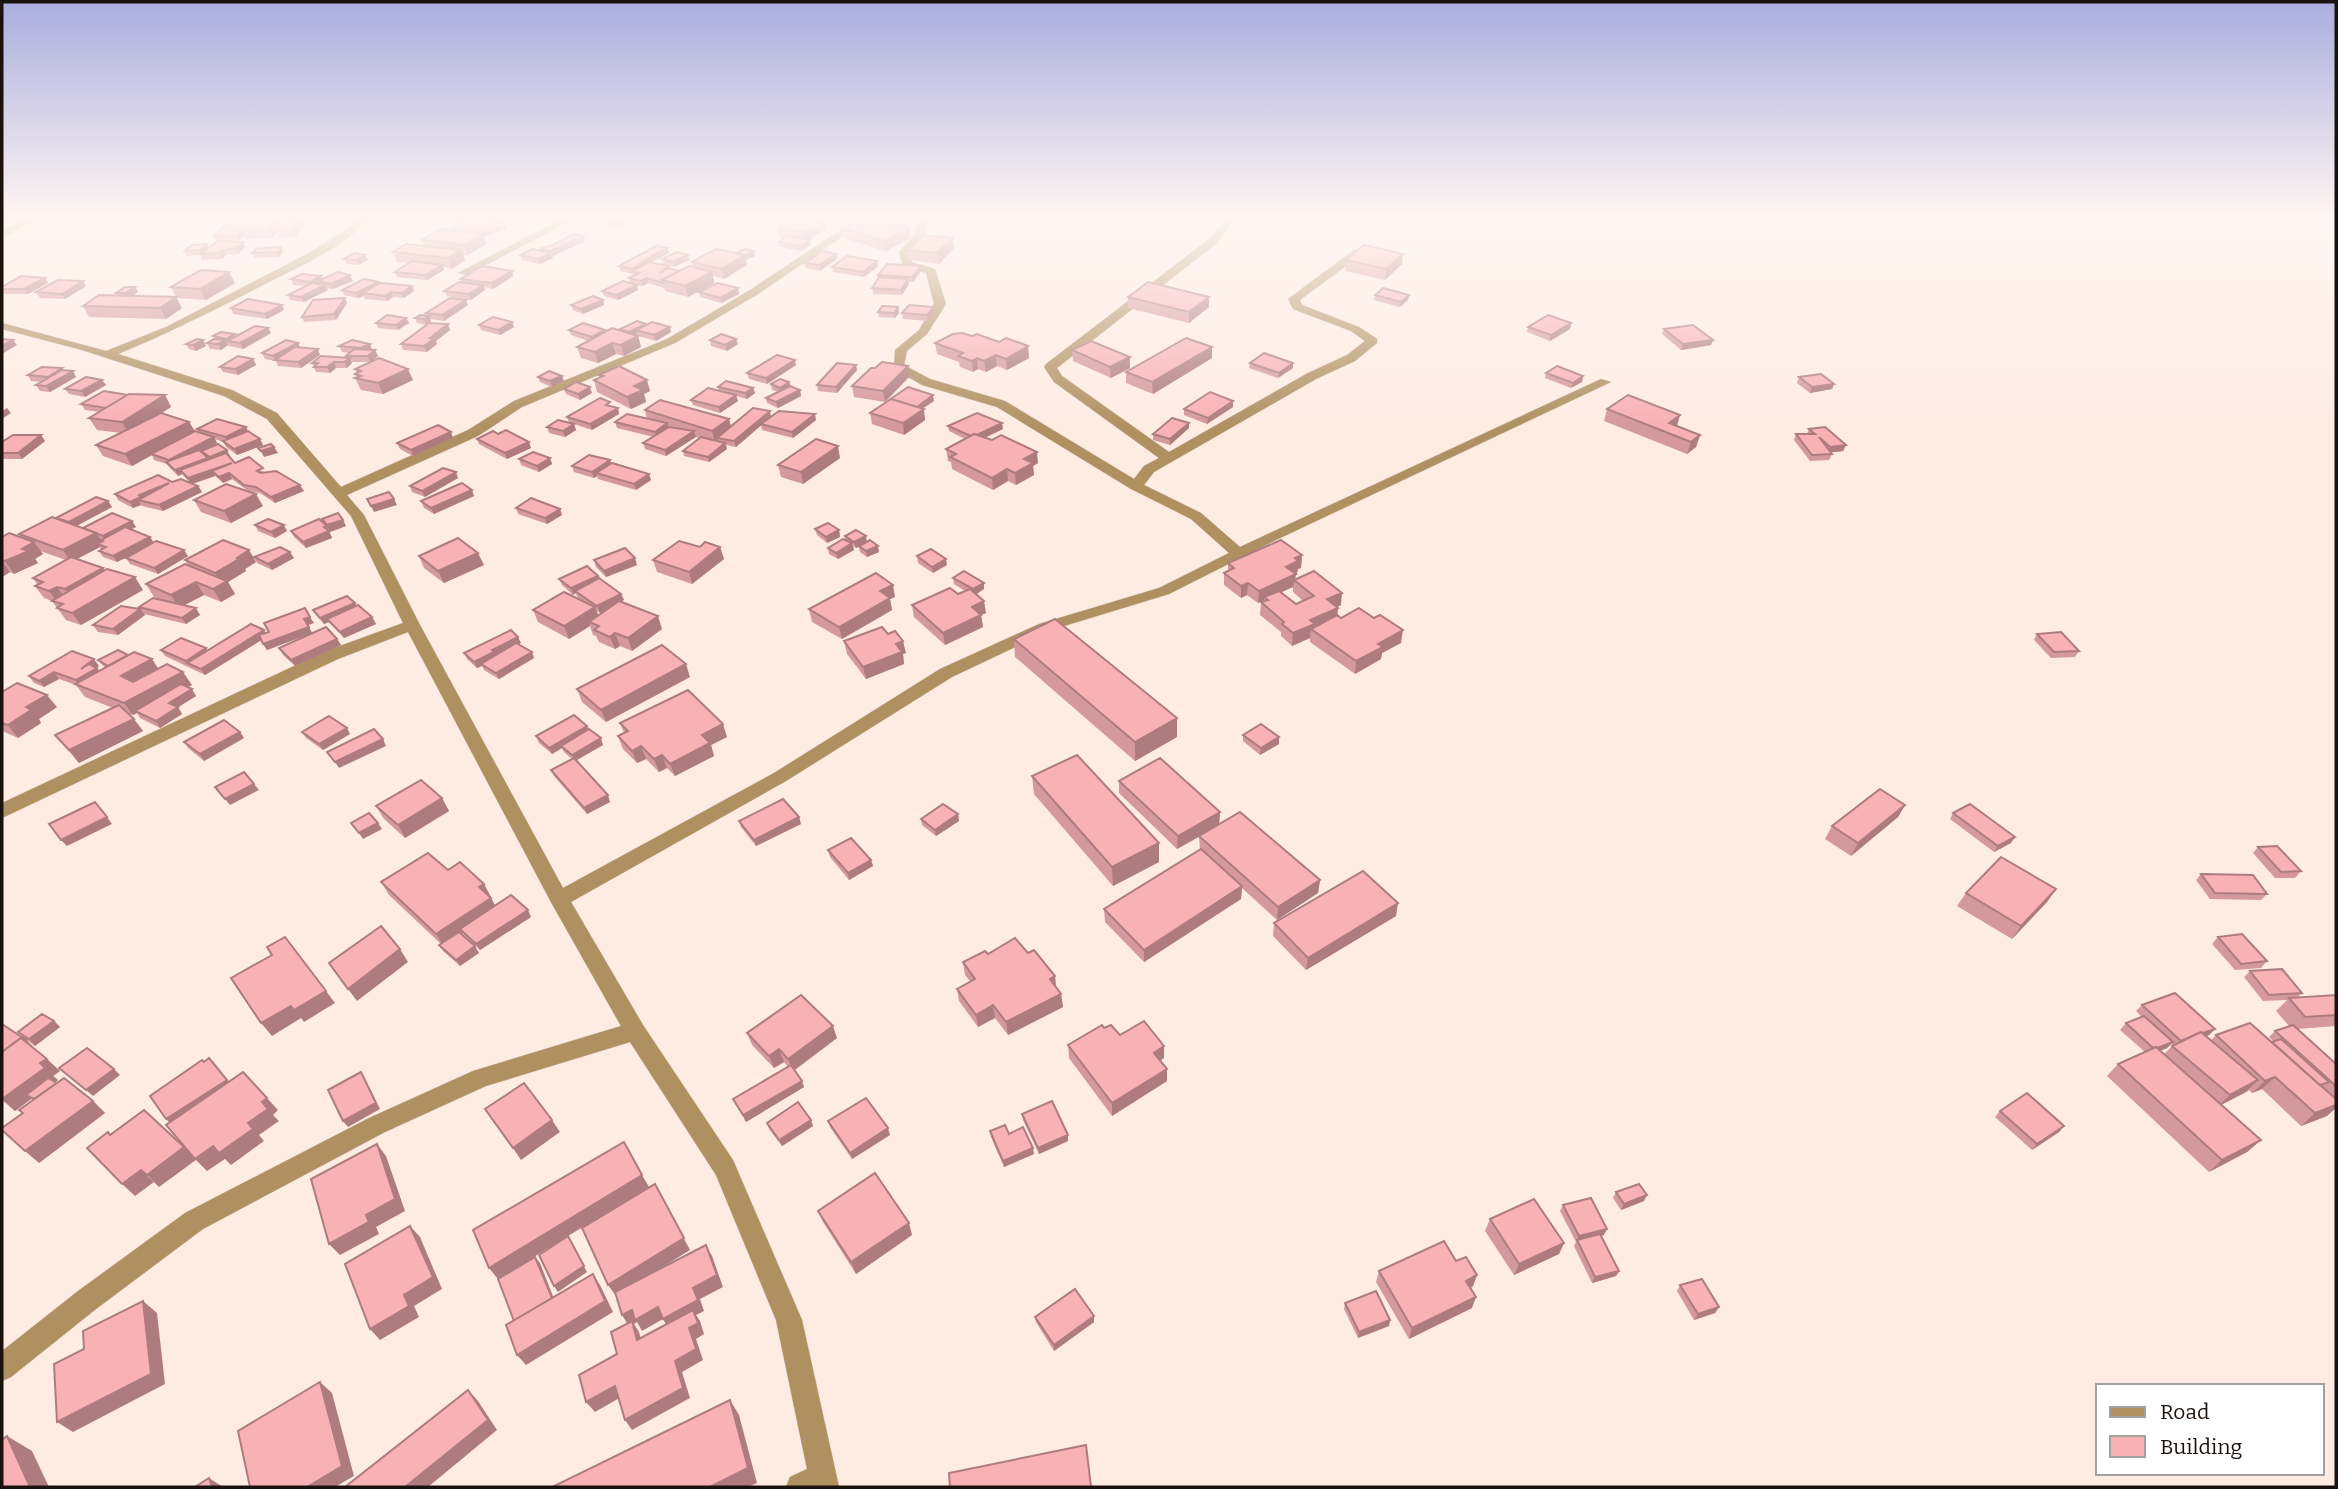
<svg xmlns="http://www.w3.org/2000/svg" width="2338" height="1489" viewBox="0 0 2338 1489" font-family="Bitter,serif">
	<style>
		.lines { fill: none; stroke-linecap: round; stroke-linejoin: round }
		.minor-casing { stroke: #dac9c1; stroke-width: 1 }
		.minor { fill: #af9061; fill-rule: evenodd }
		.wall { fill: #d5989c; fill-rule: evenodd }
		.shaded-wall { fill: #ae7c7f }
		.building { fill: #f8b1b5; stroke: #ae7c7f; stroke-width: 2 }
	</style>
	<rect width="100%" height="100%" fill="#feece3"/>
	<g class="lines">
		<defs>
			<g id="minor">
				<polygon points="26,219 39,219 2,237 2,230"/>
				<path d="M358,219H368C344,247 306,263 273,280C222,306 171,332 118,354L232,390L277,413L341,487L468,430L514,401L667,339L750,290L857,219H868L758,294L675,343L522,407L478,436L347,495L364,515L420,625L563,888L774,773L940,669L1039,624L1159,588L1229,553L1191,519L1131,489L997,407L922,385L894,369L895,350L919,330L934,304L926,273L903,266L899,252L915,234L918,219H928L925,235L909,252L912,262L935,269L946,304L927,334L907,351L904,365L930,379L1005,401L1134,479L1144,466L1159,458L1054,382L1044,367L1046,364L1209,239L1225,219H1235L1217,243L1057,368L1062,376L1169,452L1308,373L1347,355L1365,341L1351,331L1293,309L1288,299L1354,250H1362V254L1300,300L1302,305L1359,327L1377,339V343L1355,361L1316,379L1154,472L1144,485L1201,513L1240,547L1601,379L1611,382L1276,540L1169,594L1051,630L952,677L786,781L571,902L643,1025L733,1160L802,1320L839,1487H786L790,1477L807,1469L776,1320L716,1175L630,1042L486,1086L385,1132L203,1229L96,1309L11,1377L2,1381V1351L78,1291L185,1213L369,1118L473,1071L621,1026L552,904L408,632L338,659L2,818V803L326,651L403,623L351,516L267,419L224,396L82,350L2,329V323L106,351L166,327L307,254L346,230Z"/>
				<polygon points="562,219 574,219 467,275 458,273"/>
			</g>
		</defs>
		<use href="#minor" class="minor-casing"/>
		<use href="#minor" class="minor"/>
	</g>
	<g class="wall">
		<polygon points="251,219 305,219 307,223 294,237 280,237 278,233 276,233 272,238 246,239 244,235 239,240 217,241 214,236"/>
		<polygon points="624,219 625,224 614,228 607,225 606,220"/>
		<polygon points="705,219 732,219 726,223"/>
		<polygon points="790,219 831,219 826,222 827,228 808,240 810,240 811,245 801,251 780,247 779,242 785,238 779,237 777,227"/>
		<polygon points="452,221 507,229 484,237 486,244 468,255 463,255 465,260 452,269 443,267 444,270 427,280 397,277 395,272 409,263 397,262 393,252 424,246 422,240 455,230"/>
		<polygon points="842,228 910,228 911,238 885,251 844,238"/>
		<polygon points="583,236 585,241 552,256 553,258 540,264 522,260 520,255 540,251 540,249"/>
		<polygon points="243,242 245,247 238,254 226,255 222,259 202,260 200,255 187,256 185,251 207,244 209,248"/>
		<polygon points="667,248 669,253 652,262 669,266 669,268 680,271 693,267 692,262 737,253 755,256 746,260 747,265 724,279 713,276 714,283 688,297 665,291 664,288 648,283 643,286 637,285 638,290 618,300 604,296 602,291 630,283 629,278 633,276 633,274 620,271 619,266"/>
		<polygon points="954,248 939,264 909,260 907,250"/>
		<polygon points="256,249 283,252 279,257 255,258 252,253"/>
		<polygon points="344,259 368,260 358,265 347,264"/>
		<polygon points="662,259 689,260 674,267 663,264"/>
		<polygon points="837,259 820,271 806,268 805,263"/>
		<polygon points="1346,260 1402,264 1385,280 1345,271"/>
		<polygon points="878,266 864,277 833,272 832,267"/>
		<polygon points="512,271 513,276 493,289 484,287 485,290 471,300 447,296 444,291 462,282 461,279"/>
		<polygon points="921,271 913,282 908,282 909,284 902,295 873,294 872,288 878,278 878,275"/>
		<polygon points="291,279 322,279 353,281 333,289 326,288 328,290 304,302 290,300 288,295 305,286 293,285"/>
		<polygon points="378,282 379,284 412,286 414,291 404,298 393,297 387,301 365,299 364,296 358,298 344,295 342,290"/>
		<polygon points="48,283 28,294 2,294 2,287"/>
		<polygon points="235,283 206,300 177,298 171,287"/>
		<polygon points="86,286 65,299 40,298 36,292"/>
		<polygon points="135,287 138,292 132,296 182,308 166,319 89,317 83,306 118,296 116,293"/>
		<polygon points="738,288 739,294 721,303 700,297 699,292"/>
		<polygon points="1375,295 1408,300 1400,307 1374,300"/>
		<polygon points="1128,297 1209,297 1209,307 1189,323 1128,308"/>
		<polygon points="345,298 347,303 336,320 304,322 302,317"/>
		<polygon points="603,300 604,305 583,314 573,310 571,305"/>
		<polygon points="468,305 444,321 430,319 431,321 426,325 417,323 415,318 427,315 426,313"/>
		<polygon points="898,307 899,313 895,318 879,317 878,312"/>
		<polygon points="934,307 934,312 928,321 903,319 902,313"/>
		<polygon points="231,308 284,310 267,319 233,314"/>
		<polygon points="406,318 409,323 398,330 378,328 376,323"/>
		<polygon points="512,322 514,327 500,335 481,330 479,325"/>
		<polygon points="1571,323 1570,329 1550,341 1527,332 1528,327"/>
		<polygon points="448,324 450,330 436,341 437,344 427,352 403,350 401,344"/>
		<polygon points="646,324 646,325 671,332 656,341 638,336 637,334 635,335 638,336 641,347 624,356 616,354 598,363 581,358 577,347 588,341 571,335 569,330 606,332 621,331 620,329"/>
		<polygon points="268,328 271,333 243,349 229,346 227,344 228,345 221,350 210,349 207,343 214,339 213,336 235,334 236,335"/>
		<polygon points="1664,329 1711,345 1681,350 1662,334"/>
		<polygon points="203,340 206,346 196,351 189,349 186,344"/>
		<polygon points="710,340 738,344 727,351 711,346"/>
		<polygon points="298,343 300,347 320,355 301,368 278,366 276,361 265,359 262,353"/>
		<polygon points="935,343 1029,358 1007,370 997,366 986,372 978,369 973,372 960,367 959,362 937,354"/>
		<polygon points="339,346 372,350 378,356 370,362 352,362 352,363 347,368 336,368 330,373 316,372 312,363 346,357 346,356 349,353 342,352"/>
		<polygon points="1212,347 1212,358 1153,394 1126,383 1126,372"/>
		<polygon points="1072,350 1130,357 1130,368 1111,378 1073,361"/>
		<polygon points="253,359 256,365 238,375 223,372 220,367"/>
		<polygon points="1250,363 1293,368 1278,378 1249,368"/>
		<polygon points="796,365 767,384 749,379 747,373"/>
		<polygon points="856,365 857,370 837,393 818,391 817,385"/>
		<polygon points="908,366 909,377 885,402 854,397 852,386 875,368"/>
		<polygon points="62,368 63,370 76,377 50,392 40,391 36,385 42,382 31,381 28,375"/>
		<polygon points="355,369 413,380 383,394 361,390 355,378 357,378 355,374 357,373"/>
		<polygon points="1546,373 1583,376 1582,382 1571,388 1545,378"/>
		<polygon points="599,375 650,391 644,394 646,402 631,409 597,392 594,380 600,378"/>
		<polygon points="538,377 564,381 552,387 540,382"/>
		<polygon points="1799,377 1834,384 1832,389 1810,393 1797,383"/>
		<polygon points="102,380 106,385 85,397 69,394 65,389"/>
		<polygon points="789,382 790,386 800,390 801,396 778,408 767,403 766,398 778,392 772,390 771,384"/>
		<polygon points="718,387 753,388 755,393 747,399 736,396 738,401 720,413 693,405 691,400 719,391"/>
		<polygon points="564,389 592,393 580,400 566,394"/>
		<polygon points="128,395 165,395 171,407 161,413 189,422 195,432 198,432 197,429 249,432 260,439 263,445 237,455 226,447 223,442 215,439 217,443 201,451 230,456 229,457 235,463 265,472 304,491 275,503 260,493 248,491 232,479 223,483 215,476 193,484 198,486 202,492 163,511 142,506 141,505 133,508 118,500 115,494 172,482 190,483 182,474 178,476 170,468 167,464 154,460 152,455 132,466 103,456 96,445 121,433 97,430 89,418 100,412 85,410 81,404"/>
		<polygon points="934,401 923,408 925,420 904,435 872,424 870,413"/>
		<polygon points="1233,401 1233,407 1207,424 1184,415 1184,409"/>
		<polygon points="612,407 618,408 619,414 592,430 574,424 576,430 565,437 549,433 547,427 569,422 567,417"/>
		<polygon points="1607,409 1677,427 1700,435 1696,447 1687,454 1604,421"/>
		<polygon points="645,410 729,419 731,426 771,417 816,420 793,438 762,430 761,425 736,447 726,445 727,449 709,462 684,456 683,451 700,438 696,437 666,456 645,449 643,443 654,437 617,428 615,422 647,419"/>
		<polygon points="1189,423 1189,428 1170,445 1153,440 1153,434"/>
		<polygon points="948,426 1003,429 985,438 1038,463 1033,466 1034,475 1016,485 1008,481 993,490 952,469 951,462 948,461 946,449 965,439 949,431"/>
		<polygon points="1809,429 1846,445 1843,451 1830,452 1832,454 1829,460 1810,461 1794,440 1796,434 1807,434"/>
		<polygon points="498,434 531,448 507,459 479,444 477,439"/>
		<polygon points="453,438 413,456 400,449 397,443"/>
		<polygon points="45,441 22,459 2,459 2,442"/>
		<polygon points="550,458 552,464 539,472 521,465 519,459"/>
		<polygon points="840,458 803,484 781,477 778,465"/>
		<polygon points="610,460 611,464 651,480 636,490 598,479 597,476 594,478 574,472 572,466"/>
		<polygon points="458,478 425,497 412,492 410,486"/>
		<polygon points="474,496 434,514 424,508 421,501"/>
		<polygon points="194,500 263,506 231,523 201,512"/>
		<polygon points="108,501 112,507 76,526 83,528 132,521 136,527 131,529 150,537 153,542 188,556 158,574 130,564 126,558 127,557 117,562 103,557 99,551 101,550 100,547 77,559 104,570 143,590 81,625 66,620 52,601 44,598 35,586 37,584 33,578 66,560 40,551 43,554 35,559 38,563 14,574 10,572 2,577 2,537 22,538 19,534"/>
		<polygon points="516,508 560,509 562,515 547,524 518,514"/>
		<polygon points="322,519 343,520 346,526 330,532 327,527 332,538 306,548 294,537 291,531 326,526"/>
		<polygon points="255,525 287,531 275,538 258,531"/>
		<polygon points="815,529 839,530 840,537 827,543 817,535"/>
		<polygon points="845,536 867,542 879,552 867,557 860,552 859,547 856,548 853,546 854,550 838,559 829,554 828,548 845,540"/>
		<polygon points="700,547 720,547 724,559 692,584 657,572 653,560"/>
		<polygon points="249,550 256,562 245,569 246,571 228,582 235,594 221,602 204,595 184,605 200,615 186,624 144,614 145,615 118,635 98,632 93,625 140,609 139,607 162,600 154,597 146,584 188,565 185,560"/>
		<path d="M1302,555L1301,568L1298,569L1295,579L1341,605L1337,607V615L1341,618L1401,643L1382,653L1381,659L1355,674L1310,642V638L1292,646L1281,636V632L1260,615L1261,602L1264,600L1258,603L1247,595L1241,598L1224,585V573L1228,571V563ZM1293,587V592L1303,601L1296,604L1281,592Z"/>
		<polygon points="419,556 484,565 444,583 424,568"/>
		<polygon points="917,556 947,565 933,573 918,563"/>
		<polygon points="254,557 294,558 272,570 257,563"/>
		<polygon points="594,560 637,565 606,577 596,567"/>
		<path d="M599,578L621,594L624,600L621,601L662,629L632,651L620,646L615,649L599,642L596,636L593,635L590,626L569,639L538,622L533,610L583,601L577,597L576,593L573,595L562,585L559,579ZM610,607L598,615L597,611L600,613Z"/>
		<polygon points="953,578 984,589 976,594 986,613 981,615 983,627 945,645 914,617 912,605 958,594 965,591 954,584"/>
		<polygon points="895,597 890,599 892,610 842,639 812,622 809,609"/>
		<polygon points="356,606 372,617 376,624 344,638 329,622 324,624 317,616 313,610"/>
		<polygon points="314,623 308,625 312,633 267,650 261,640 205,675 165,656 161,650 208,650 266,633"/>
		<polygon points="2037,634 2079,651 2075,657 2051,658 2034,640"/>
		<polygon points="337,639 341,645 295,666 283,655 279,648"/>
		<polygon points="1014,639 1177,718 1177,737 1135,761 1015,657"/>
		<polygon points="844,641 906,653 903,654 904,664 866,679 847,654"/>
		<polygon points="521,643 518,644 534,658 499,679 484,670 482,666 477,668 467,659 464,653"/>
		<polygon points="128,655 152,659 158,668 192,685 187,687 196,696 178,707 182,714 160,728 140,718 137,713 133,715 129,714 143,731 79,763 55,735 113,708 85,697 76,685 59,679 44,687 34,683 29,676 99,666 96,668 99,671 105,668 98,660"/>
		<polygon points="690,677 606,722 582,702 577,689"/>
		<polygon points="2,692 57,707 39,719 41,723 18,738 2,731"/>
		<polygon points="620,723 727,737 711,745 714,756 675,776 667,768 659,772 646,759 637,763 623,749 618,736 624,733"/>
		<polygon points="587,726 589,730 603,745 577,760 610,802 587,814 554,776 551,770 572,759 564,752 562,748 552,754 539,743 536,736"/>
		<polygon points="302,732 350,734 323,750 306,738"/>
		<polygon points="1243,735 1279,744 1260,755 1243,741"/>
		<polygon points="244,738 204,761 188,748 184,742"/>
		<polygon points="1032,776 1159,862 1113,886 1034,794"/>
		<polygon points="1119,781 1220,812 1219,824 1320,880 1318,893 1277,920 1242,888 1241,899 1144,962 1105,922 1104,909 1200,850 1199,837 1177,849 1119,793"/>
		<polygon points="442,798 449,811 405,838 384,819 376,806"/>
		<polygon points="1905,805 1898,817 1851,856 1825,839 1832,826"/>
		<polygon points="1953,813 2011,843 1994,852 1950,819"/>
		<polygon points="958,814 959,821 936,836 922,825 921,819"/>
		<polygon points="799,817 801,824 756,846 741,827 739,821"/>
		<polygon points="2258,847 2301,871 2295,878 2275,878 2253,853"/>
		<polygon points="828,850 871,860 873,866 849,880 830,857"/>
		<polygon points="448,870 484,884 495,906 531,917 480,950 463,934 462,934 479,953 460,966 443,951 439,945 441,944 389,895 381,882"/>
		<polygon points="2201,874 2267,894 2261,900 2210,899 2196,880"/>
		<polygon points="2056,889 2047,902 2012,939 1957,906 1966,893"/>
		<polygon points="1396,916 1306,970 1273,936 1274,923"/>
		<polygon points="2218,937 2267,961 2261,968 2235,970 2212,944"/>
		<polygon points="1028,953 1055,976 1056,987 1061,994 1063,1007 1008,1035 995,1018 978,1027 959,1001 957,989 970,981 965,975 963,962 988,954"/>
		<path d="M2250,971L2302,993L2297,998L2336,995V1026L2297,1029L2336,1064V1099L2323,1087L2327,1116L2301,1126L2262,1089L2252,1093L2249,1090L2246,1092L2221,1105L2261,1140L2247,1152L2209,1172L2107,1076L2118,1064L2145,1052L2120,1030L2126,1023L2142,1017L2136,1011L2142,1005L2215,1029L2209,1035L2206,1036L2211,1040L2216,1035L2273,1041L2269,1037L2275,1031L2289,1026L2276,1011L2287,1000L2263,1001L2244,977ZM2171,1044L2173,1045L2164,1054L2160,1051L2167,1048Z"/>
		<polygon points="54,1021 60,1027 35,1046 27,1040 33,1046 32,1047 60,1071 53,1076 58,1080 55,1082 93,1101 105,1113 39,1163 23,1113 33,1100 31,1099 15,1111 2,1100 2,1024 24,1038 18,1032"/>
		<polygon points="1104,1028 1120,1035 1164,1046 1164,1058 1160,1061 1167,1069 1167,1081 1112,1116 1069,1058 1068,1045"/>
		<polygon points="747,1033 837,1038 795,1070 804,1087 746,1122 733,1099 788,1067 784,1062 774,1068 752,1045"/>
		<polygon points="2000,1111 2064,1126 2059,1132 2032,1150 1995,1117"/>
		<polygon points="1022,1114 1068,1141 1039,1154 1023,1120"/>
		<polygon points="811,1120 813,1126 782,1146 769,1129 767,1123"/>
		<polygon points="828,1121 890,1135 852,1159 830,1127"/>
		<polygon points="990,1131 1009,1134 1034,1154 1004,1167 991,1137"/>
		<polygon points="1616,1192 1644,1201 1621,1210 1613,1198"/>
		<polygon points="1563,1205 1604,1235 1601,1236 1619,1271 1616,1276 1592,1283 1574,1246 1576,1242 1560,1211"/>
		<polygon points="818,1211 912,1235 856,1274 823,1222"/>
		<polygon points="1490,1219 1564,1243 1559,1254 1514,1275 1485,1231"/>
		<polygon points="1456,1261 1477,1275 1473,1286 1471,1288 1472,1308 1409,1339 1376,1282 1379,1271"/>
		<polygon points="1680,1285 1719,1307 1715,1313 1694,1320 1677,1291"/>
		<polygon points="1345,1303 1390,1320 1389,1326 1358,1338 1344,1309"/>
		<polygon points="1035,1317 1094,1322 1054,1351 1036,1322"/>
	</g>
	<g class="shaded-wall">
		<polygon points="297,219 305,219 307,223 294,237 290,227"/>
		<polygon points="503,219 507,229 484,237 486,244 468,255 465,245 481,235 479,228"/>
		<polygon points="624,219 625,224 614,228 613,223"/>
		<polygon points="822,219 831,219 826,222 827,228 805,242 803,232"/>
		<polygon points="271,223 276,233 272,238 267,227"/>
		<polygon points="910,228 911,238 885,251 883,241"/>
		<polygon points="242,230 244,235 239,240 237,235"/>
		<polygon points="583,236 585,241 553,256 551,251"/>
		<polygon points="953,238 954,248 939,264 937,253"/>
		<polygon points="810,240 811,245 801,251 800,246"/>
		<polygon points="243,242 245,247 238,254 235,249"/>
		<polygon points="207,244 209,249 203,255 200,250"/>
		<polygon points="281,247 283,252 279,257 277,252"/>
		<polygon points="667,248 669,253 634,271 633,269 646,259"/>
		<polygon points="223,250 226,255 222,259 219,253"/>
		<polygon points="461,250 465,260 452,269 448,258"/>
		<polygon points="754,251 755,256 747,260 745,255"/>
		<polygon points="551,253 553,258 540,264 538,259"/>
		<polygon points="836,254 837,259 820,271 819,265"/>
		<polygon points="1403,254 1402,264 1385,280 1386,269"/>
		<polygon points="365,255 368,260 358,265 356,260"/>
		<polygon points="688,255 689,260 674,267 673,262"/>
		<polygon points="745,255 747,265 724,279 721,269"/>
		<polygon points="877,261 878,266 864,277 863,272"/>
		<polygon points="442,265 444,270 427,280 425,275"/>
		<polygon points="921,266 921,271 913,282 912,277"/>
		<polygon points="512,271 513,276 493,289 491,283"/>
		<polygon points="229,272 235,283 206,300 200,289"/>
		<polygon points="712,272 714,283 688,297 685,286"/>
		<polygon points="350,275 353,281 333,289 331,284"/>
		<polygon points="321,276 323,281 318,281 319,283 312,287 310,282"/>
		<polygon points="45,278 48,283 28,294 24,289"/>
		<polygon points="647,278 648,283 643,286 641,281"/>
		<polygon points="908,279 909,284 902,295 901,290"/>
		<polygon points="83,281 86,286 65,299 62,294"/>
		<polygon points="378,282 380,287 363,293 364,296 358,298 356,293"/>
		<polygon points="325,285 328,290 304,302 301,297"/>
		<polygon points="483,285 485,290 471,300 469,294"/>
		<polygon points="637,285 638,290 618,300 616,295"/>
		<polygon points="412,286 414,291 404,298 402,293"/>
		<polygon points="135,287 138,292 128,298 125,293"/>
		<polygon points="738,288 739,294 721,303 720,298"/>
		<polygon points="391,292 393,297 387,301 385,296"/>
		<polygon points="1409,295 1408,300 1400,307 1401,302"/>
		<polygon points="176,297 182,308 166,319 160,308"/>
		<polygon points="1209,297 1209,307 1189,323 1189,312"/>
		<polygon points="345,298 347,303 336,320 334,314"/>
		<polygon points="466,300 468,305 444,321 442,315"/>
		<polygon points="603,300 604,305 583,314 581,309"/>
		<polygon points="282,305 284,310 267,319 265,314"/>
		<polygon points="898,307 899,313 895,318 895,313"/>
		<polygon points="934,307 934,312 928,321 927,315"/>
		<polygon points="429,316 431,321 426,325 424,319"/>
		<polygon points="406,318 409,323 398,330 396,325"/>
		<polygon points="512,322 514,327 500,335 498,330"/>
		<polygon points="1571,323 1570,329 1550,341 1551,335"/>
		<polygon points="448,324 450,330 436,341 437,344 427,352 424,346 430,338"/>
		<polygon points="646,324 648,329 636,330 637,334 631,338 629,332"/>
		<polygon points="670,327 671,332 656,341 654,335"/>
		<polygon points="268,328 271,333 243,349 240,343"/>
		<polygon points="638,336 641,347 624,356 621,345"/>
		<polygon points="736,339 738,344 727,351 725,345"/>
		<polygon points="13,340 17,345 2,354 2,346"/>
		<polygon points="203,340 206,346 196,351 193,345"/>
		<polygon points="225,340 228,345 221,350 218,344"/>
		<polygon points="1713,340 1711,345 1681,350 1683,344"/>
		<polygon points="298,343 300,348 275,360 273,356"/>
		<polygon points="612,343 616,354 598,363 595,352"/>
		<polygon points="370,344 372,350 364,354 361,348"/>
		<polygon points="1028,346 1029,358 1007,370 1006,359"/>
		<polygon points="1212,347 1212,358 1153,394 1152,382"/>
		<polygon points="318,349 320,355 301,368 298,362"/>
		<polygon points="375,350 378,356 370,362 368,356"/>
		<polygon points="996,355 997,366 986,372 984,361"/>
		<polygon points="1130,357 1130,368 1111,378 1110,367"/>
		<polygon points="350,358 352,363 347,368 344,362"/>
		<polygon points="977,358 978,369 973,372 972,361"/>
		<polygon points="253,359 256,365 238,375 235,369"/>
		<polygon points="795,360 796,365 767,384 766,378"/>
		<polygon points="334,362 336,368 330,373 327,367"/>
		<polygon points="1293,363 1293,368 1278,378 1279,373"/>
		<polygon points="856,365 857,370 837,393 836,387"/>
		<polygon points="908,366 909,377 885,402 883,391"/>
		<polygon points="408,369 413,380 383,394 378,383"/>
		<polygon points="73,371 76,377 50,392 46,386"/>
		<polygon points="562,376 564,381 552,387 550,381"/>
		<polygon points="1583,376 1582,382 1571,388 1573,383"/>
		<polygon points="102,380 106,385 85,397 81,391"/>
		<polygon points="647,380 650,391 644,394 646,402 631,409 627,397 634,386"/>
		<polygon points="789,382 791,388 781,393 780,388"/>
		<polygon points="1834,384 1832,389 1810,393 1812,387"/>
		<polygon points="590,387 592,393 580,400 578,394"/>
		<polygon points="753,388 755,393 747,399 745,393"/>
		<polygon points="800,390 801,396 778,408 776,402"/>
		<polygon points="165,395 171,407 129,434 122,422"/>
		<polygon points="736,395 738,401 720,413 719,407"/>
		<polygon points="933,395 934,401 916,413 915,408"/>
		<polygon points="1233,401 1233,407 1207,424 1208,418"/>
		<polygon points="7,408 11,413 2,419 2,411"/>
		<polygon points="618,408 619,414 592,430 590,424"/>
		<polygon points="924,409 925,420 904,435 903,423"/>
		<polygon points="770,411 771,417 736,447 734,441"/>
		<polygon points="815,414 816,420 793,438 792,432"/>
		<polygon points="1680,415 1677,426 1669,423"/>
		<polygon points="729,419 732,431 717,438 718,441 715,443 712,431"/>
		<polygon points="189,422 196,433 151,454 152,455 132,466 125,454"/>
		<polygon points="667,423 669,429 657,437 655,432"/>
		<polygon points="1002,423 1003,429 973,443 973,437"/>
		<polygon points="1189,423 1189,428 1170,445 1170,439"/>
		<polygon points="574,424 576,430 565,437 563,431"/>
		<polygon points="246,427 249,433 229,443 226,437"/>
		<polygon points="694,431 696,437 666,456 665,450"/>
		<polygon points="451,432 453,438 413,456 411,450"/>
		<polygon points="41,435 45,441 22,459 18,453"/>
		<polygon points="1700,435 1696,447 1687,454 1691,442"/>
		<polygon points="214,437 217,443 173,466 169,460"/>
		<polygon points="260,439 263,445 237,455 234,449"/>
		<polygon points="529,442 531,448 507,459 505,453"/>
		<polygon points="725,443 727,449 709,462 708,457"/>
		<polygon points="1846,445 1843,451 1827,453 1830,447"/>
		<polygon points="838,446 840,458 803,484 801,472"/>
		<polygon points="274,447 278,453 264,457 261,451"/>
		<polygon points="227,450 230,456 213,463 210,457"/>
		<polygon points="1037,452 1038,463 1033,466 1034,475 1016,485 1015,473 1024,459"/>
		<polygon points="208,458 211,464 180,470 182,474 178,476 175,470"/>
		<polygon points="550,458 552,464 539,472 537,466"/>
		<polygon points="610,460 612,466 596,473 597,476 594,478 592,472"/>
		<polygon points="232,463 212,471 215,476 191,484 188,478"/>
		<polygon points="1007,469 1008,481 993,490 992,478"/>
		<polygon points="456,472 458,478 425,497 422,491"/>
		<polygon points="229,473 232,479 223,483 219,477"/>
		<polygon points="649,474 651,480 636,490 634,484"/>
		<polygon points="169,483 138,500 141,505 133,508 130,502 139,495"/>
		<polygon points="300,485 304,491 275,503 271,497"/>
		<polygon points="198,486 202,492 163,511 159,505"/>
		<polygon points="472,490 474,496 434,514 431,508"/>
		<polygon points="256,494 263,506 231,523 224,511"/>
		<polygon points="394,499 397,505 374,512 371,506"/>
		<polygon points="108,501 112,507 73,528 69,522"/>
		<polygon points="560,509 562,515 547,524 545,518"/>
		<polygon points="343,520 346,526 330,532 327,525"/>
		<polygon points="132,521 136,527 107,542 103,536"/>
		<polygon points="284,525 287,531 275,538 271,532"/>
		<polygon points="327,526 332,538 306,548 303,542"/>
		<polygon points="839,530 840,537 827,543 826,537"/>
		<polygon points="96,533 104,545 97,544 100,547 71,562 63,550"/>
		<polygon points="866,536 867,542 856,548 854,542"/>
		<polygon points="150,537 154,543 117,562 113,556"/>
		<polygon points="34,542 43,554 35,559 38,563 14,574 5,561 22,549"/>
		<polygon points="852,543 854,550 838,559 836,553"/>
		<polygon points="878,546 879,552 867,557 866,551"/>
		<polygon points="720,547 724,559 692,584 689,572"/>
		<polygon points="184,550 188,556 158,574 154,568"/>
		<polygon points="249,550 256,562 245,569 246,571 228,582 235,594 221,602 213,589 222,585 215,573"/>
		<polygon points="290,552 294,558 272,570 268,564"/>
		<polygon points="478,553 484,565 444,583 438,571"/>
		<polygon points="1302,555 1301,568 1298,569 1297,573 1296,574 1293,587 1267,599 1264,597 1264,600 1258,603 1259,591 1295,558"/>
		<polygon points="635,558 637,565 606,577 604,571"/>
		<polygon points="946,559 947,565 933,573 932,567"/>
		<polygon points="2,561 10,572 2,577"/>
		<polygon points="103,568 111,580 74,602 65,589"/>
		<polygon points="598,576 601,582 575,591 576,593 573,595 571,588"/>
		<polygon points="135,577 143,590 81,625 72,613"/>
		<polygon points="196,582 204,595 179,608 171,595"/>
		<polygon points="984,583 984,589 974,596 973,589"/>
		<polygon points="1248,583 1247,595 1241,598 1241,586"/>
		<polygon points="893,585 895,597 890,599 892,610 842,639 839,627 880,591"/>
		<polygon points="57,587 66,599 58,603 49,591"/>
		<polygon points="1342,593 1341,605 1326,612 1327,599"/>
		<polygon points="621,594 624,600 600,613 597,606"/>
		<polygon points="984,601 986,613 981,615 983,627 945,645 943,633 972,607"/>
		<polygon points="355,603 358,610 327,619 329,622 324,624 320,618"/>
		<polygon points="595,607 600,620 589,622 590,626 569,639 564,626"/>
		<polygon points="196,608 200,615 186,624 182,618"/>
		<polygon points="1338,608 1337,620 1311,629 1310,638 1292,646 1293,633 1310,620"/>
		<polygon points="140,609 145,615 118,635 113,629"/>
		<polygon points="658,616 662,629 632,651 628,638"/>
		<polygon points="310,617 314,623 308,625 304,619"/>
		<polygon points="372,617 376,624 344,638 340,632"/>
		<polygon points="309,627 312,633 267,650 263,644"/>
		<polygon points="264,630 268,636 205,675 201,669"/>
		<polygon points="1403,630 1401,643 1382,653 1381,659 1355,674 1356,661 1378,644"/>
		<polygon points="615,633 620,646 615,649 610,637"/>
		<polygon points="518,637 521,643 481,664 482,666 477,668 474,662 492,650"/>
		<polygon points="337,639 341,645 295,666 291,660"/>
		<polygon points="903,641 906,653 903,654 904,664 866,679 863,667 896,644"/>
		<polygon points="206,648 211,655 187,663 186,661"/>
		<polygon points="532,652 534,658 499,679 496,673"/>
		<polygon points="94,659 99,666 87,674 97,668 102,675 81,687 76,680 81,669"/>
		<polygon points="152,659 160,672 130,689 121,676"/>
		<polygon points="686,664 690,677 606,722 601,710"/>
		<polygon points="54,672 59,679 44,687 39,681"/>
		<polygon points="183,672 192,685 138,713 135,711 137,713 133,715 124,703"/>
		<polygon points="192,689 196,696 174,710 169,703"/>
		<polygon points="47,695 57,707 39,719 41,723 18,738 8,725 26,707"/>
		<polygon points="178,707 182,714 160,728 156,721"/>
		<polygon points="1177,718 1177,737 1135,761 1135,742"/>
		<polygon points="134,719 143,731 79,763 69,750"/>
		<polygon points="723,724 727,737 711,745 714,756 675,776 670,764 702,735"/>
		<polygon points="587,726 590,732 561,746 562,748 552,754 549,748"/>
		<polygon points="347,728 350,734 323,750 319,744"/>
		<polygon points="240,732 244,738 204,761 200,754"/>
		<polygon points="1279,737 1279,744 1260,755 1261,748"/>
		<polygon points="601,738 603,745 575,761 572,755"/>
		<polygon points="383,739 386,746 339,768 335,762"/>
		<polygon points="641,746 646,759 637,763 632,751"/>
		<polygon points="662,755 667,768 659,772 654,759"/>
		<polygon points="254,784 259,790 230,805 225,799"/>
		<polygon points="608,795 610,802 587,814 584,808"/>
		<polygon points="442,798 449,811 405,838 398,825"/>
		<polygon points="1905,805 1898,817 1851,856 1858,843"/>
		<polygon points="1220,812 1219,825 1177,849 1178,836"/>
		<polygon points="958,814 959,821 936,836 935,830"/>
		<polygon points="107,817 112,824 67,846 61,840"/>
		<polygon points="799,817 801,824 756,846 754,840"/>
		<polygon points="378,823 382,829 363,839 359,833"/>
		<polygon points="2015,837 2011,843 1994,852 1998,846"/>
		<polygon points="1159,843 1159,862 1113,886 1112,867"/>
		<polygon points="871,860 873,866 849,880 848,873"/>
		<polygon points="1320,880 1318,893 1277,920 1278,907"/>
		<polygon points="484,884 491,897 486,900 479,887"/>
		<polygon points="1242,886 1241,899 1144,962 1144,950"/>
		<polygon points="2056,889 2047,902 2012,939 2021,926"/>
		<polygon points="491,898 498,911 460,929 463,934 444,947 436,934"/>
		<polygon points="1398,903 1396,916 1306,970 1308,958"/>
		<polygon points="528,910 531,917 480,950 476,944"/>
		<polygon points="475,946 479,953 460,966 456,960"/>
		<polygon points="400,949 408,962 357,1001 348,989"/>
		<polygon points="1055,976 1056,989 1050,979"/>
		<polygon points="326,991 335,1003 304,1022 301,1018 272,1036 261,1023 291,1006"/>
		<polygon points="1061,994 1063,1007 1008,1035 1006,1022"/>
		<polygon points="993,1005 995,1018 978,1027 976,1015"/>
		<polygon points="54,1021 60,1027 35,1046 29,1039"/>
		<polygon points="833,1026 837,1038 793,1071 788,1059"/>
		<polygon points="2215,1029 2209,1035 2175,1048 2181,1041"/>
		<polygon points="2173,1042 2167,1048 2149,1056 2155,1049"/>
		<polygon points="1164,1046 1164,1058 1154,1065 1154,1053"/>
		<polygon points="779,1049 784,1062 774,1068 769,1056"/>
		<polygon points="209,1058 238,1093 178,1132 166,1119"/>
		<polygon points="47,1059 60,1071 53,1076 58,1080 33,1098 26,1095 31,1099 15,1111 2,1099 40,1063"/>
		<polygon points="114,1069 120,1075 93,1096 86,1090"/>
		<polygon points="1167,1069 1167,1081 1112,1116 1112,1103"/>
		<polygon points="361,1072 365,1079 380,1109 348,1127 343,1121"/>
		<polygon points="2275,1077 2262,1089 2252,1093 2265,1081"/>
		<polygon points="2258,1080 2246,1092 2217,1107 2230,1095"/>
		<polygon points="802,1081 804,1087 746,1122 743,1115"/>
		<polygon points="267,1098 278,1110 273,1115 279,1121 259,1135 264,1141 231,1165 225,1159 207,1171 196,1160 159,1187 147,1175 184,1147 195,1159 248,1123 262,1102"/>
		<polygon points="93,1101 105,1113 39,1163 25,1151"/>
		<polygon points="2336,1105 2336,1108 2327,1116 2301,1126 2315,1113"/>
		<polygon points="552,1120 560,1132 521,1160 513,1148"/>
		<polygon points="811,1120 813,1126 782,1146 779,1140"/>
		<polygon points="2064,1126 2059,1132 2032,1150 2037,1144"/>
		<polygon points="888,1128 890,1135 852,1159 850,1153"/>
		<polygon points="1068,1135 1068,1141 1039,1154 1038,1148"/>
		<polygon points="2261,1140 2247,1152 2209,1172 2222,1160"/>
		<polygon points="377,1144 386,1156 405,1211 376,1227 379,1234 340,1255 329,1244 366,1215"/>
		<polygon points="1033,1148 1034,1154 1004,1167 1003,1161"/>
		<polygon points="141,1170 154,1182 135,1196 122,1184"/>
		<polygon points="642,1175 649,1187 568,1236 587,1272 558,1292 554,1286 568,1236 498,1279 489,1268"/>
		<polygon points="655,1184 690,1250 616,1296 608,1285"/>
		<polygon points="1647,1195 1644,1201 1621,1210 1624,1204"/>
		<polygon points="909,1223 912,1235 856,1274 851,1262"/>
		<polygon points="410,1226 420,1237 442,1289 414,1306 419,1317 380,1340 370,1329 404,1295"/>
		<polygon points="1607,1229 1604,1235 1578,1242 1577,1240 1579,1236"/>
		<polygon points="1564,1243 1559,1254 1514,1275 1519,1264"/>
		<polygon points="706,1245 712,1256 723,1287 700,1299 704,1311 696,1315 700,1321 704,1334 696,1339 703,1360 682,1372 690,1398 632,1430 625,1420 675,1361 669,1330 663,1319 642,1331 637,1322 634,1324 639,1332 644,1351 622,1315 632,1310 658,1307 693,1288"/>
		<polygon points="535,1257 540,1263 556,1304 519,1327"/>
		<polygon points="1619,1271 1616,1276 1592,1283 1595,1277"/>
		<polygon points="593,1274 600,1285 613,1312 526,1365 517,1355"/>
		<polygon points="1477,1275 1473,1286 1462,1292 1466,1281"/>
		<polygon points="1476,1297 1472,1308 1409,1339 1412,1328"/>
		<polygon points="143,1301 157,1313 165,1384 73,1432 57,1422"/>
		<polygon points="1719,1307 1715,1313 1694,1320 1698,1314"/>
		<polygon points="1094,1316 1094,1322 1054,1351 1054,1345"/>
		<polygon points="1390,1320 1389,1326 1358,1338 1359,1332"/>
		<polygon points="320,1382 332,1393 354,1476 335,1487 307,1487"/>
		<polygon points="615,1386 623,1396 595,1412 586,1402"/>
		<polygon points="468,1390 478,1401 497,1430 428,1487 405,1487"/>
		<polygon points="730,1400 739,1415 757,1483 748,1487 710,1487"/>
		<polygon points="7,1436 32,1451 49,1487 30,1487"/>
		<polygon points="209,1478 223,1487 212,1487"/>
	</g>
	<g class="building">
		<polygon points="251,219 297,219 290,227 275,227 280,222 271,223 267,227 241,229"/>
		<polygon points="251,219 237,235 214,236 231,220"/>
		<polygon points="458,219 503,219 479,228 452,221"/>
		<polygon points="610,219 624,219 613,223 606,220"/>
		<polygon points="790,219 824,219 803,232 777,227"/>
		<polygon points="862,219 878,219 910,228 883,241 842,228"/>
		<polygon points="440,229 483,234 465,245 422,240"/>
		<polygon points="445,229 458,230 457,231 443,230"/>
		<polygon points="574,234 583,236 551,251 540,249 553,245"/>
		<polygon points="924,235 953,238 937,253 907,250"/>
		<polygon points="788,236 810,240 800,246 779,242"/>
		<polygon points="218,241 243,242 235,249 223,250 219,253 200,254"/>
		<polygon points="207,244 200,250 185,251 192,245"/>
		<polygon points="406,244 461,250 448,258 393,252"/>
		<polygon points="1364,245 1403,254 1386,269 1346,260"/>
		<polygon points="656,246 667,248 646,259 633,269 619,266"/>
		<polygon points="281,247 277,252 252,253 256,249"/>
		<polygon points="533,249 551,253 538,259 520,255"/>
		<polygon points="716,249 745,255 721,269 692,262"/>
		<polygon points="745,249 754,251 745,255 737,253"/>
		<polygon points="822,251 836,254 819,265 805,263"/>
		<polygon points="677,252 688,255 673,262 662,259"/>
		<polygon points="354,253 365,255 356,260 344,259"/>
		<polygon points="847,256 877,261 863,272 832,267"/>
		<polygon points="412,261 442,265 425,275 395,272"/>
		<polygon points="649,262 669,266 659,273 669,268 680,271 662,280 663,283 647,278 641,281 629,278 639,273 632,271"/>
		<polygon points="887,264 921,266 912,277 878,275"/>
		<polygon points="482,266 512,271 491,283 461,279"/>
		<polygon points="689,266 712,272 685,286 662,280"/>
		<polygon points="201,270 229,272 200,289 171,287"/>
		<polygon points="338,272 350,275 331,284 318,281"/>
		<polygon points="302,274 321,276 310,282 291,279"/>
		<polygon points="21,276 45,278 24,289 2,289 2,287"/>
		<polygon points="879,277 908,279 901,290 872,288"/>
		<polygon points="364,279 378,282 356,293 342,290"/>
		<polygon points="58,280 83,281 62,294 36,292"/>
		<polygon points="623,281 637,285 616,295 602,291"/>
		<polygon points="459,282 483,285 469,294 444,291"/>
		<polygon points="1148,282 1209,297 1189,312 1128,297"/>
		<polygon points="312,283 325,285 301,297 288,295"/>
		<polygon points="380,283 412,286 402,293 391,292 385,296 363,293"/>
		<polygon points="717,283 738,288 720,298 699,292"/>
		<polygon points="125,287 135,287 125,293 116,293"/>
		<polygon points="1383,288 1409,295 1401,302 1375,295"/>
		<polygon points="99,295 176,297 160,308 83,306"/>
		<polygon points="593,296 603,300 581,309 571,305"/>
		<polygon points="345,298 334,314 302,317 313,300"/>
		<polygon points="450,298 466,300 442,315 426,313"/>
		<polygon points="248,299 282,305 265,314 231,308"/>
		<polygon points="909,305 934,307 927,315 902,313"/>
		<polygon points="882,306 898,307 895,313 878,312"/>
		<polygon points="387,315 406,318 396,325 376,323"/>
		<polygon points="420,315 429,316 424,319 415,318"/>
		<polygon points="1548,315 1571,323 1551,335 1528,327"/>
		<polygon points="493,317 512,322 498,330 479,325"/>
		<polygon points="637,321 646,324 629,332 620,329"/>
		<polygon points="652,322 670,327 654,335 636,330"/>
		<polygon points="429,323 448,324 430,338 435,338 424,346 401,344"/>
		<polygon points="583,323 605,330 592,337 569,330"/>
		<polygon points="1693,325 1713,340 1683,344 1664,329"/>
		<polygon points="255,326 268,328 240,343 227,341"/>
		<polygon points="612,328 638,336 621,345 612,343 595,352 577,347"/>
		<polygon points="221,332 235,334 226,339 213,336"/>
		<polygon points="962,333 972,336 977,334 999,342 1006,338 1028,346 1006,359 996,355 984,361 977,358 972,361 958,356 963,353 935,343 953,334"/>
		<polygon points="721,334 736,339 725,345 710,340"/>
		<polygon points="1186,338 1212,347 1152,382 1126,372"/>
		<polygon points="2,339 13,340 2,346"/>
		<polygon points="197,339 203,340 193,345 186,344"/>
		<polygon points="214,339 225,340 218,344 207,343"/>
		<polygon points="286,340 298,343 273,356 262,353"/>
		<polygon points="352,340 370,344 361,348 339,346"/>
		<polygon points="1091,341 1130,357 1110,367 1072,350"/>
		<polygon points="295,347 318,349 298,362 275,360"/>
		<polygon points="354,349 375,350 368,356 346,356"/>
		<polygon points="1264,353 1293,363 1279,373 1250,363"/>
		<polygon points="777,355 795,360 766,378 747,373"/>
		<polygon points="238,356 253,359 235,369 220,367"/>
		<polygon points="321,356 350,358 344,362 334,362 327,367 314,367 318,363 312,363"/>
		<polygon points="379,358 408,369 378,383 355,378 361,376 355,374 361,371 355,369"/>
		<polygon points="882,362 908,366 883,391 852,386 871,368 875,368"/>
		<polygon points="837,363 856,365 836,387 817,385"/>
		<polygon points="619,366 647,380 634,386 643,390 627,397 594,380 603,376 599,375"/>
		<polygon points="1557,366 1583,376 1573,383 1546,373"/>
		<polygon points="42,367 62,368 48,377 28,375"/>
		<polygon points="62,370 73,371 46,386 36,385"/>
		<polygon points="549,371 562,376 550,381 538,377"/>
		<polygon points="1821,374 1834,384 1812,387 1799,377"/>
		<polygon points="86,377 102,380 81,391 65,389"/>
		<polygon points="780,379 789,382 780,388 771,384"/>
		<polygon points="726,381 753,388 745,393 718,387"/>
		<polygon points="576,382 590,387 578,394 564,389"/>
		<polygon points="790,386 800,390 776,402 766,398"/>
		<polygon points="908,387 933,395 917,407 891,399 889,400"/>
		<polygon points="708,388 736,395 719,407 691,400"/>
		<polygon points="104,391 128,395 106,408 81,404"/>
		<polygon points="1210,392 1233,401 1208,418 1184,409"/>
		<polygon points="129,394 165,395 122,422 89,418"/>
		<polygon points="1628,395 1680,415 1669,423 1700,435 1691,442 1607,409"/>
		<polygon points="600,398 610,402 606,405 618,408 590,424 567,417"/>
		<polygon points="891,399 924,409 903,423 870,413"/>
		<polygon points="660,400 729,419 712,431 645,410"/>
		<polygon points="753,408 770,411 734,441 717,438"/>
		<polygon points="779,411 815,414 792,432 761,424"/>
		<polygon points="161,413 189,422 125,454 96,445"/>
		<polygon points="977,413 1002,423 977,435 974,434 971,436 948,426"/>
		<polygon points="627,414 667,423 655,432 615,422"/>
		<polygon points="1172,418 1189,423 1170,439 1153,434"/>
		<polygon points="217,419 246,427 226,437 197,429"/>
		<polygon points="558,420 574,424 563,431 547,427"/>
		<polygon points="438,425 451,432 411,450 397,443"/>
		<polygon points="669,427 694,431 665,450 643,443"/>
		<polygon points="1825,427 1846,445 1830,447 1819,437 1832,454 1812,455 1796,434 1815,434 1809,429"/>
		<polygon points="506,430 529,442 505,453 477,439 493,431 498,434"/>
		<polygon points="195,431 214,437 169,460 151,454"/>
		<polygon points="248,431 260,439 234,449 223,441"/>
		<polygon points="974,434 992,440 1001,435 1037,452 1024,459 1033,463 1015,473 1007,469 992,478 950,457 956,454 946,449"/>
		<polygon points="13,435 41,435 18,453 2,453 2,442"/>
		<polygon points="701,437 725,443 708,457 683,451"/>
		<polygon points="816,439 838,446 801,472 778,465"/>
		<polygon points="218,444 227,450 210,457 201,451"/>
		<polygon points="271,444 274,447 261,451 258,448"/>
		<polygon points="199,450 208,458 175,470 166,462"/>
		<polygon points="533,452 550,458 537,466 519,459"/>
		<polygon points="226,453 235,463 249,457 263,468 257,471 261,473 276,471 300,485 271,497 256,487 244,485 229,473 219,477 212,471 232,463 188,478 180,470"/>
		<polygon points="589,455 610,460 592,472 572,466"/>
		<polygon points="612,463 649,474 634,484 596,473"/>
		<polygon points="443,468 456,472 422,491 410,486"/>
		<polygon points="158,475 172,482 181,479 198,486 159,505 138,500 169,483 139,495 141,497 130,502 115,494"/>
		<polygon points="462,483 472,490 431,508 421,501"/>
		<polygon points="226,484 256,494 224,511 194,500"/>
		<polygon points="389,492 394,499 371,506 367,499"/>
		<polygon points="96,497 108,501 69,522 56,518"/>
		<polygon points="531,498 560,509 545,518 516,508"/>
		<polygon points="112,513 132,521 103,536 83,528"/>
		<polygon points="338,513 343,520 327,525 322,519"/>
		<polygon points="52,517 96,533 63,550 19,534"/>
		<polygon points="268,519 284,525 271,532 255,525"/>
		<polygon points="319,519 327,526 324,527 329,531 303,542 291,531"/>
		<polygon points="828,523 839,530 826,537 815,529"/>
		<polygon points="125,527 150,537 113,556 99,551 106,547 97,544 103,541 101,540"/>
		<polygon points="856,530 866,536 854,542 845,536"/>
		<polygon points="9,533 34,542 22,549 29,551 5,561 2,560 2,537"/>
		<polygon points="458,538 478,553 438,571 419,556"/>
		<polygon points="843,539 852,543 836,553 828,548"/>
		<polygon points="223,540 249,550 237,558 239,559 215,573 185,560"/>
		<polygon points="870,540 878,546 866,551 859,546"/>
		<polygon points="1281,540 1302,555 1295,558 1298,561 1286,567 1296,574 1259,591 1248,583 1241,586 1224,573 1234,568 1228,563"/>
		<polygon points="156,541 184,550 154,568 126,558"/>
		<polygon points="679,541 700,547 705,542 720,547 689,572 653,560"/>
		<polygon points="280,547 290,552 268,564 254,557"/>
		<polygon points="625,548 635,558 604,571 594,560"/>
		<polygon points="931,549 946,559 932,567 917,556"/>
		<polygon points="71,557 103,568 65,589 57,587 49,591 35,586 43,582 33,578"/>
		<polygon points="185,564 227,581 213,589 196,582 171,595 146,584"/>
		<polygon points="587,566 598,576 571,588 559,579"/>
		<polygon points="107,569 135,577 72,613 57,608 63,604 52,601"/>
		<polygon points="964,571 984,583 973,589 953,578"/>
		<polygon points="1314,571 1342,593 1327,599 1338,608 1310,620 1315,624 1293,633 1282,624 1284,622 1261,602 1268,600 1264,597 1279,591 1296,604 1314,596 1294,580"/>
		<polygon points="876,573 893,585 880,591 890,598 839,627 809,609"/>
		<polygon points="599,578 621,594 597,606 575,591"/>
		<polygon points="950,588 958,594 970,589 984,601 972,607 981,615 943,633 912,605"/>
		<polygon points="564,592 595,607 564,626 533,610"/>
		<polygon points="347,596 355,603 320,618 313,610"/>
		<polygon points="153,598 196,608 182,618 139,607"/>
		<polygon points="619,601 658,616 628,638 615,633 610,637 594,630 599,626 589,622"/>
		<polygon points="358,605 372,617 340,632 327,619"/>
		<polygon points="121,606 140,609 113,629 93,625"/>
		<polygon points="305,608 310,617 304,619 309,627 263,644 259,635 269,632 264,623"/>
		<polygon points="1359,608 1374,618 1380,615 1403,630 1378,644 1383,647 1356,661 1311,629 1337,615 1341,618"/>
		<polygon points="1055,619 1177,718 1135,742 1014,639"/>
		<polygon points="251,624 264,630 201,669 187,663"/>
		<polygon points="326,627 337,639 291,660 279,648"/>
		<polygon points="882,627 888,634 895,631 903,641 896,644 902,652 863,667 844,641"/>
		<polygon points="511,630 518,637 492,650 494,652 474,662 464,653"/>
		<polygon points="2061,632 2079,651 2054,652 2037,634"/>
		<polygon points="181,638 206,648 186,661 161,650"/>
		<polygon points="516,643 532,652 496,673 481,664"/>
		<polygon points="662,645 686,664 601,710 577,689"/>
		<polygon points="118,650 128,655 108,666 98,660"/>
		<polygon points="72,651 94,659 81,669 89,664 97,668 76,680 54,672 39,681 29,676"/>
		<polygon points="134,652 152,659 121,676 133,682 167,664 183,672 124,703 75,684"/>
		<polygon points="17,683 47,695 26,707 31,710 8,725 2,723 2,692"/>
		<polygon points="181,684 192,689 169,703 178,707 156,721 135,711"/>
		<polygon points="688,690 723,724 702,735 710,743 670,764 662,755 654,759 641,746 632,751 618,736 628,731 620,723"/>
		<polygon points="119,705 134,719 69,750 55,735"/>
		<polygon points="574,715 587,726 549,748 536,736"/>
		<polygon points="329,716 347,728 319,744 302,732"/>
		<polygon points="224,720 240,732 200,754 184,742"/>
		<polygon points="1261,724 1279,737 1261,748 1243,735"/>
		<polygon points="374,729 383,739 335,762 327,752"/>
		<polygon points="589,729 601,738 572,755 561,746"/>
		<polygon points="1077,755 1159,843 1112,867 1032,776"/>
		<polygon points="574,758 608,795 584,808 551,770"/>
		<polygon points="1160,758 1220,812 1178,836 1119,781"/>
		<polygon points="244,772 254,784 225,799 215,787"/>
		<polygon points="421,780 442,798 398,825 376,806"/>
		<polygon points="1880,789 1905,805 1858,843 1832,826"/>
		<polygon points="783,799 799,817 754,840 739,821"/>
		<polygon points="95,802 107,817 61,840 49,824"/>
		<polygon points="943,804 958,814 935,830 921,819"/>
		<polygon points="1970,804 2015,837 1998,846 1953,813"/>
		<polygon points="1240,812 1320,880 1278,907 1199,836"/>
		<polygon points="369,813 378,823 359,833 351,823"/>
		<polygon points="851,838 871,860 848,873 828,850"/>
		<polygon points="2277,846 2301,871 2281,872 2258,847"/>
		<polygon points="1201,849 1242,886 1144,950 1104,909"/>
		<polygon points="428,853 448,870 460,862 484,884 479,887 491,898 436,934 381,882"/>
		<polygon points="2001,857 2056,889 2021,926 1966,893"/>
		<polygon points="1363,871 1398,903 1308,958 1274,923"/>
		<polygon points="2201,874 2253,875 2267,894 2215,893"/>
		<polygon points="511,895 528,910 476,944 460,929"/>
		<polygon points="381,926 400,949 348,989 329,963"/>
		<polygon points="459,932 475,946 456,960 439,945"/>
		<polygon points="2242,934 2267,961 2241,964 2218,937"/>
		<polygon points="285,937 326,991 294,1010 291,1006 261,1023 231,978 272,955 267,947"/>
		<polygon points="1015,938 1028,953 1034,950 1055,976 1050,979 1061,994 1006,1022 993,1005 976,1015 957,989 975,979 963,962 985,951 988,954"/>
		<polygon points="2282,969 2302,993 2269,995 2250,971"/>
		<polygon points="2175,993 2215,1029 2203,1033 2201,1032 2181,1041 2142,1005"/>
		<polygon points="801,995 833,1026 788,1059 779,1049 769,1056 747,1033"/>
		<polygon points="2336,995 2336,1015 2305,1017 2289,998"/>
		<polygon points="42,1014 54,1021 29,1039 18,1032"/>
		<polygon points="2144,1016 2173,1042 2157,1048 2156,1047 2153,1048 2126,1023"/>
		<polygon points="1144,1021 1164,1046 1154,1053 1167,1069 1112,1103 1068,1045 1102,1025 1104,1028 1111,1025 1120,1035"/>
		<polygon points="2250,1023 2336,1099 2336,1105 2315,1113 2275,1077 2265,1081 2216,1035"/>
		<polygon points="2,1024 26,1040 24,1041 21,1038 2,1052"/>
		<polygon points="2293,1025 2336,1064 2336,1086 2275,1031"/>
		<polygon points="2201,1032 2258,1080 2230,1095 2172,1046"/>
		<polygon points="21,1038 47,1059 40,1063 45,1068 2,1099 2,1052"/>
		<polygon points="2281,1039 2329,1082 2320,1085 2272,1042"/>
		<polygon points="2156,1047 2261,1140 2222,1160 2118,1064"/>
		<polygon points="87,1048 114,1069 86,1090 59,1068"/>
		<polygon points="209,1058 227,1080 166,1119 150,1096 202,1060 204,1062"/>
		<polygon points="791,1065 802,1081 743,1115 733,1099"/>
		<polygon points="243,1072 267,1098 262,1102 268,1109 248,1123 253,1129 219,1153 213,1146 195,1159 166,1125"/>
		<polygon points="361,1072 376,1103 343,1121 328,1090"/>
		<polygon points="48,1078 57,1083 34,1099 26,1095"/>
		<polygon points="64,1078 93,1101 25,1151 2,1130 2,1128 23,1113 19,1110"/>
		<polygon points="524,1083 552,1120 513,1148 485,1109"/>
		<polygon points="2027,1093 2064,1126 2037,1144 2000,1111"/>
		<polygon points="866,1098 888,1128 850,1153 828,1121"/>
		<polygon points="1052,1101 1068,1135 1038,1148 1022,1114"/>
		<polygon points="798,1102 811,1120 779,1140 767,1123"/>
		<polygon points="144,1110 184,1147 147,1175 141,1170 122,1184 87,1148 108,1132 110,1135"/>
		<polygon points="1005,1125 1009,1134 1023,1127 1033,1148 1003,1161 990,1131"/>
		<polygon points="624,1142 642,1175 489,1268 473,1230"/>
		<polygon points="377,1144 395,1199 366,1215 369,1222 329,1244 311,1179"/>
		<polygon points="875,1173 909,1223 851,1262 818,1211"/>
		<polygon points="655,1184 684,1238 608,1285 582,1228"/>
		<polygon points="1639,1184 1647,1195 1624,1204 1616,1192"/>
		<polygon points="1591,1198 1607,1229 1579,1236 1563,1205"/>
		<polygon points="1534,1199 1564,1243 1519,1264 1490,1219"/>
		<polygon points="410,1226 433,1277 404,1295 409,1306 370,1329 345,1264"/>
		<polygon points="1600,1234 1619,1271 1595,1277 1577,1240"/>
		<polygon points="568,1236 584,1266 554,1286 539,1255"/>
		<polygon points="1444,1241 1456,1261 1466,1257 1477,1275 1466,1281 1476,1297 1412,1328 1379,1271"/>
		<polygon points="706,1245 717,1275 693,1288 698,1300 663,1319 658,1307 635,1320 632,1310 622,1315 615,1292"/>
		<polygon points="535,1257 552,1298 514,1321 498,1279"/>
		<polygon points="593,1274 605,1301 517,1355 506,1325"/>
		<polygon points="1702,1279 1719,1307 1698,1314 1680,1285"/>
		<polygon points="1075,1289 1094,1316 1054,1345 1035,1317"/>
		<polygon points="1376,1291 1390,1320 1359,1332 1345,1303"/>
		<polygon points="143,1301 151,1374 57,1422 54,1364 84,1349 83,1331"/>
		<polygon points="693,1310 698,1323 689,1328 696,1349 675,1361 683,1388 625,1420 615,1386 586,1402 579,1375 617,1354 611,1332 632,1321 637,1340"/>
		<polygon points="320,1382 342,1466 307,1487 250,1487 238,1431"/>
		<polygon points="468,1390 488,1420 405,1487 345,1487"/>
		<polygon points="730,1400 748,1468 710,1487 554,1487 554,1486"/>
		<polygon points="7,1436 30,1487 2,1487 2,1440"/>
		<polygon points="1086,1445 1091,1487 950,1487 949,1473"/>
		<polygon points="209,1478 212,1487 195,1487"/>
	</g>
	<linearGradient id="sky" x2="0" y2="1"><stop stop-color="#aaadde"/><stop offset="0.51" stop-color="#fff6f2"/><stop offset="1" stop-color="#fff6f2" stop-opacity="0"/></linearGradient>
	<rect width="2338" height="427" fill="url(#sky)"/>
	<rect width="2338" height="1489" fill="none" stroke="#1c120d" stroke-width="7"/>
	<rect x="2096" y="1384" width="228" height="91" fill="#ffffff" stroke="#a4a09e" stroke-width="2"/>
	<rect x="2110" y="1407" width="35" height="10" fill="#af9061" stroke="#a4a09e" stroke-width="2"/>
	<text x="2160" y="1419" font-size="21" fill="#1c120d">Road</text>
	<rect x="2110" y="1436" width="35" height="21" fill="#f8b1b5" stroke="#a4a09e" stroke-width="2"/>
	<text x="2160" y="1454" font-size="21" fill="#1c120d">Building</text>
</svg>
